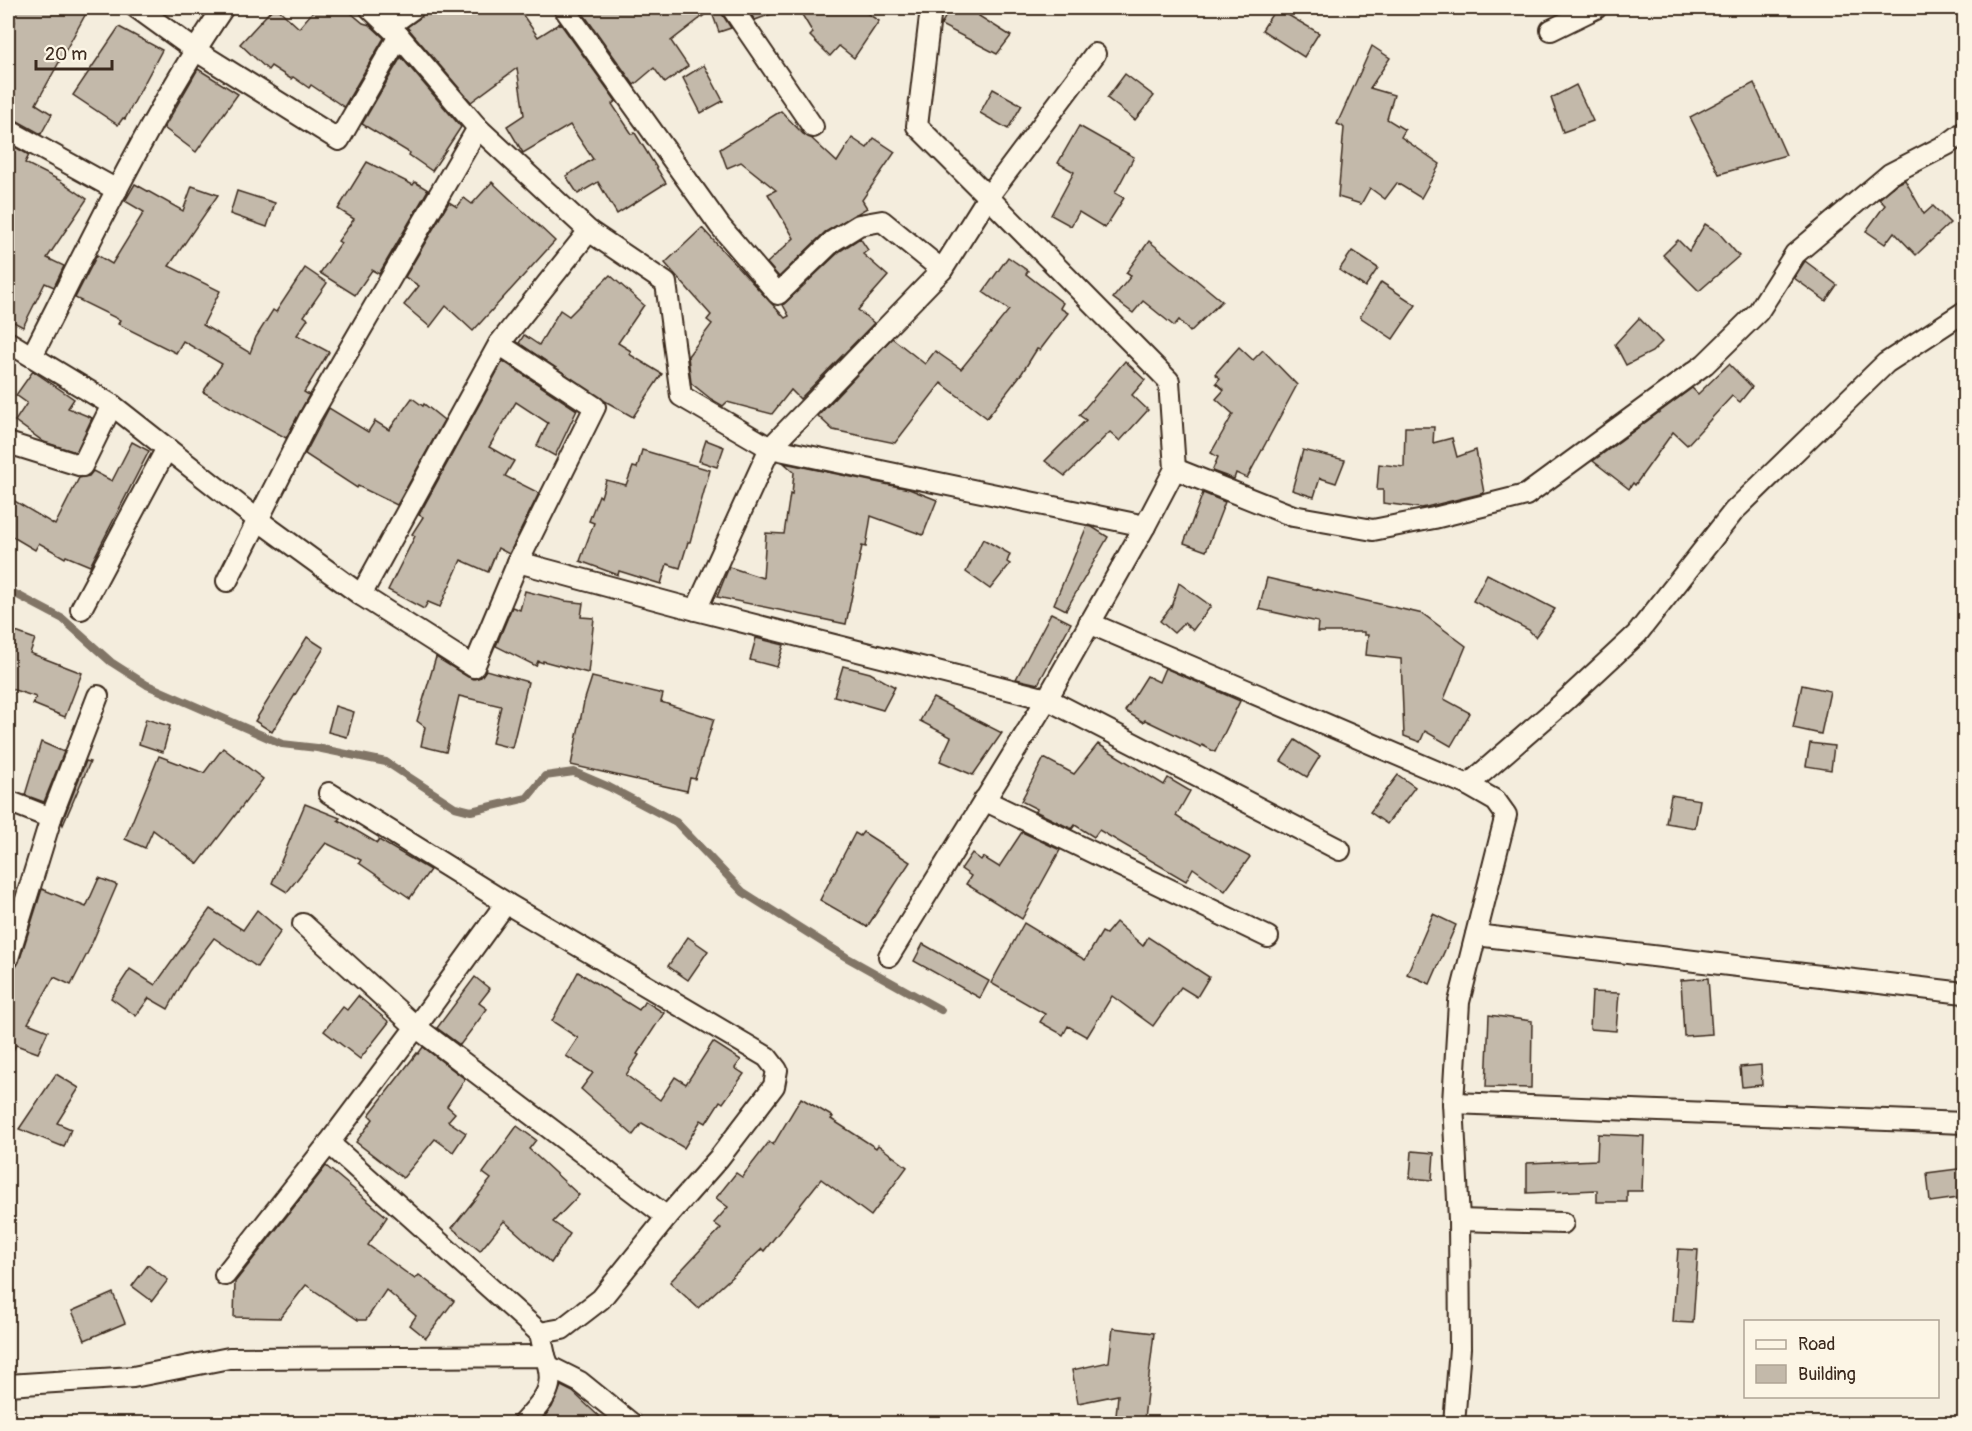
<svg xmlns="http://www.w3.org/2000/svg" width="1972" height="1431" viewBox="0 0 1972 1431" font-family="Pangolin,sans-serif">
	<style>
		.lines { fill: none; stroke-linecap: round; stroke-linejoin: round }
		.stream { stroke: #817466; stroke-width: 8 }
		.building { fill: #c3b9aa; stroke: #3b2a1e; stroke-width: 1.5 }
		.street-casing { stroke: #3b2a1e; stroke-width: 24 }
		.street { stroke: #fcf5e5; stroke-width: 20 }
	</style>
	<rect width="100%" height="100%" fill="#f4eddd"/>
	<filter id="ink" filterUnits="userSpaceOnUse"><feTurbulence type="fractalNoise" baseFrequency=".0167" numOctaves="2"/><feDisplacementMap in="SourceGraphic" scale="12" xChannelSelector="R" yChannelSelector="G"/><feConvolveMatrix kernelMatrix="1 2 1 2 8 2 1 2 1" color-interpolation-filters="sRGB"/></filter>
	<g filter="url(#ink)">
		<g class="lines">
			<polyline class="stream" points="8,590 63,619 111,662 147,685 282,744 317,748 386,762 455,807 471,811 527,798 545,776 574,772 609,787 676,822 743,892 846,957 941,1010"/>
		</g>
		<g class="building">
			<polygon points="8,8 89,8 36,104 52,114 41,134 14,119 8,118 8,32 15,22 8,16"/>
			<polygon points="273,8 277,8 299,28 316,8 345,8 363,23 370,25 384,38 344,107 311,85 309,88 293,77 291,79 271,66 268,70 240,44"/>
			<polygon points="426,8 518,8 538,37 560,23 616,101 612,104 632,134 635,133 666,183 617,214 598,182 578,194 566,176 593,159 570,125 523,153 507,126 524,115 517,68 471,102 407,27 421,17"/>
			<polygon points="583,8 720,8 722,14 731,28 719,32 711,10 671,41 688,66 665,83 654,68 634,85 580,9"/>
			<polygon points="746,8 780,8 780,11 755,20"/>
			<polygon points="798,8 859,8 879,21 854,58 839,46 830,56 810,36 813,33"/>
			<polygon points="950,8 984,8 979,16 1011,36 997,54 941,25"/>
			<polygon points="1276,8 1319,33 1304,57 1262,30"/>
			<polygon points="119,27 162,50 125,119 123,118 118,125 73,95"/>
			<polygon points="1372,46 1390,58 1370,88 1394,95 1387,119 1405,130 1401,137 1440,164 1421,198 1397,183 1385,199 1370,188 1361,204 1338,197 1344,128 1342,126 1337,124"/>
			<polygon points="401,57 461,127 432,171 409,155 410,153 362,124"/>
			<polygon points="704,65 723,101 701,113 683,78"/>
			<polygon points="198,69 238,94 196,152 164,128"/>
			<polygon points="1125,74 1154,96 1135,120 1107,98"/>
			<polygon points="1754,83 1786,155 1719,174 1690,117"/>
			<polygon points="1576,85 1593,121 1563,132 1551,98"/>
			<polygon points="993,89 1022,105 1008,129 980,113"/>
			<polygon points="781,111 803,134 811,138 837,162 852,138 867,148 874,138 895,152 862,200 867,208 825,232 779,277 767,263 794,238 768,194 776,190 741,162 727,168 720,149"/>
			<polygon points="1079,126 1134,157 1115,193 1124,198 1105,228 1079,212 1071,226 1051,215 1074,172 1058,163"/>
			<polygon points="8,143 29,155 25,163 59,180 87,199 47,258 64,266 54,287 45,283 23,327 8,319"/>
			<polygon points="367,162 413,185 415,182 428,190 379,274 372,270 355,295 320,273 341,243 338,241 354,219 338,209"/>
			<polygon points="1905,180 1924,214 1933,206 1950,223 1916,255 1894,232 1885,244 1866,231 1885,205 1879,199 1897,184"/>
			<polygon points="492,182 555,241 473,331 446,306 430,327 404,305 419,286 405,277 449,202 457,207 464,198 472,204"/>
			<polygon points="135,184 183,211 192,186 218,195 169,266 220,291 203,325 250,353 256,337 273,310 276,312 305,268 327,283 304,316 308,319 297,335 329,352 304,392 309,395 286,438 203,392 222,364 183,341 176,353 118,324 120,320 75,298 97,255 112,264 144,212 125,201"/>
			<polygon points="237,191 275,203 267,227 230,214"/>
			<polygon points="1705,224 1718,232 1739,256 1699,291 1663,255 1678,240 1689,251"/>
			<polygon points="702,228 785,318 789,316 783,305 840,251 860,238 868,250 863,254 888,276 858,310 874,323 800,399 791,390 772,414 727,402 723,406 711,399 691,383 688,356 712,324 707,320 711,315 665,263"/>
			<polygon points="1149,241 1222,301 1190,332 1179,320 1174,326 1143,301 1133,313 1113,298 1131,276 1126,273"/>
			<polygon points="1352,251 1378,268 1365,287 1339,270"/>
			<polygon points="1008,257 1028,271 1026,274 1063,303 1060,308 1068,313 1040,350 1037,349 1022,373 987,418 941,383 895,443 833,430 818,416 892,338 925,364 935,351 961,369 1009,310 983,292"/>
			<polygon points="1805,261 1837,285 1826,301 1794,278"/>
			<polygon points="610,275 644,305 618,343 631,351 629,354 662,374 633,417 605,401 519,343 524,335 539,345 560,310 569,316"/>
			<polygon points="1381,282 1416,305 1393,339 1360,317"/>
			<polygon points="1639,318 1662,342 1652,352 1626,365 1615,344"/>
			<polygon points="1239,347 1253,360 1263,350 1297,385 1247,478 1236,473 1234,479 1212,471 1218,457 1211,453 1233,414 1216,399 1224,390 1216,383 1220,378 1215,374"/>
			<polygon points="503,361 577,410 555,456 537,446 548,423 516,402 489,447 514,461 505,476 539,493 509,554 498,548 488,572 461,560 440,607 428,602 424,609 388,590 415,536 412,534 423,517 419,515"/>
			<polygon points="1125,361 1145,380 1132,395 1148,410 1120,441 1110,432 1065,476 1045,461 1086,420 1079,415"/>
			<polygon points="1729,364 1752,387 1740,402 1732,396 1687,445 1673,432 1635,485 1633,483 1629,489 1593,461 1692,388 1698,394"/>
			<polygon points="33,371 74,399 68,408 92,418 76,452 44,442 15,421 27,403 16,395"/>
			<polygon points="412,398 423,406 424,404 444,420 397,505 358,486 357,488 305,454 329,408 368,432 375,421 389,430"/>
			<polygon points="1405,427 1434,427 1433,443 1452,438 1457,457 1476,450 1484,493 1422,508 1383,503 1383,490 1377,490 1379,464 1404,467"/>
			<polygon points="706,440 724,447 717,467 699,461"/>
			<polygon points="132,442 149,451 90,566 66,556 65,558 39,543 35,550 8,534 8,497 55,525 79,478 89,476 93,471 112,481"/>
			<polygon points="642,450 710,470 690,542 688,542 680,568 667,564 661,584 619,571 618,575 580,561 594,523 589,521 599,495 601,497 606,480 626,485 633,467 637,468"/>
			<polygon points="1303,450 1345,460 1336,483 1320,478 1314,497 1292,490"/>
			<polygon points="784,463 909,489 937,500 923,535 871,516 866,547 862,546 846,624 717,597 729,567 763,578 766,533 784,534 790,494 792,495 794,472"/>
			<polygon points="1203,493 1225,502 1206,551 1184,543"/>
			<polygon points="1087,526 1092,527 1108,537 1066,610 1054,604"/>
			<polygon points="983,539 1010,554 1007,562 1010,564 990,589 966,572"/>
			<polygon points="1487,574 1555,609 1535,637 1529,630 1473,601"/>
			<polygon points="1267,578 1423,614 1466,646 1444,699 1470,713 1451,746 1425,731 1420,742 1404,736 1401,659 1366,655 1368,635 1364,635 1364,632 1317,632 1318,622 1259,609"/>
			<polygon points="1179,583 1211,606 1193,630 1184,623 1174,633 1160,621 1171,607"/>
			<polygon points="525,591 565,601 583,603 581,617 594,618 588,673 543,661 543,663 538,661 536,666 496,646 512,607 520,610"/>
			<polygon points="1051,613 1071,623 1038,684 1016,679"/>
			<polygon points="13,631 35,639 30,653 82,673 65,717 33,704 36,697 8,688 8,648"/>
			<polygon points="307,637 324,648 272,732 255,721"/>
			<polygon points="756,638 784,645 777,667 750,660"/>
			<polygon points="436,657 468,677 474,679 481,677 486,670 528,682 512,748 492,743 501,706 459,696 446,752 421,746 425,727 417,721"/>
			<polygon points="843,666 870,673 895,687 883,710 834,696"/>
			<polygon points="1165,668 1240,701 1215,752 1202,745 1201,747 1145,720 1143,722 1125,711 1147,676 1159,682"/>
			<polygon points="592,677 663,694 661,702 714,719 695,779 690,778 687,791 571,765 584,702"/>
			<polygon points="1802,685 1830,691 1821,734 1793,728"/>
			<polygon points="933,698 1002,733 973,775 940,761 951,737 920,721"/>
			<polygon points="335,706 354,712 347,737 328,732"/>
			<polygon points="146,719 170,726 163,752 139,744"/>
			<polygon points="1295,740 1320,756 1307,777 1281,761"/>
			<polygon points="41,742 64,752 44,802 25,795"/>
			<polygon points="1810,743 1834,746 1831,770 1806,766"/>
			<polygon points="1098,744 1164,785 1168,778 1190,791 1176,816 1199,831 1250,857 1225,891 1193,868 1186,881 1099,830 1094,837 1075,825 1072,829 1035,811 1037,809 1021,801 1044,758 1074,774"/>
			<polygon points="223,748 263,779 198,864 153,830 145,848 125,839 159,756 204,773"/>
			<polygon points="86,761 90,762 63,825 62,822"/>
			<polygon points="1398,775 1415,787 1387,824 1370,812"/>
			<polygon points="1671,795 1700,800 1695,828 1666,823"/>
			<polygon points="305,804 340,818 338,820 377,843 379,840 430,870 410,898 359,863 361,860 326,843 287,892 272,883"/>
			<polygon points="863,832 910,862 867,927 820,900 855,833 860,836"/>
			<polygon points="1022,832 1060,850 1022,919 966,884 971,876 961,869 972,853 981,860 983,857 999,867"/>
			<polygon points="99,878 117,885 89,950 71,985 54,977 28,1023 48,1031 38,1053 16,1045 8,1059 8,974 9,970 16,967 19,962 42,889 86,907"/>
			<polygon points="210,909 243,930 257,910 281,931 257,967 214,938 189,971 168,1009 149,998 136,1016 111,998 130,969 155,985"/>
			<polygon points="1433,914 1456,925 1430,984 1407,974"/>
			<polygon points="1116,922 1143,946 1148,937 1209,977 1197,997 1181,987 1153,1026 1112,996 1087,1037 1068,1026 1063,1035 1040,1022 1045,1014 991,983 1024,923 1085,960 1102,932 1106,934"/>
			<polygon points="688,937 708,951 688,980 668,966"/>
			<polygon points="923,944 989,981 980,998 914,961"/>
			<polygon points="578,972 639,1010 645,1001 664,1013 637,1054 639,1055 626,1075 660,1100 675,1077 686,1084 713,1042 741,1060 735,1068 744,1074 723,1103 720,1101 706,1123 701,1120 684,1148 642,1123 633,1135 581,1089 593,1073 566,1056 578,1038 552,1021"/>
			<polygon points="475,977 490,989 479,1003 487,1009 460,1045 437,1028"/>
			<polygon points="1708,978 1712,1034 1684,1036 1681,980"/>
			<polygon points="1592,992 1619,993 1616,1031 1590,1029"/>
			<polygon points="358,996 389,1022 360,1059 324,1031 343,1007 347,1010"/>
			<polygon points="1489,1015 1532,1021 1531,1088 1486,1087"/>
			<polygon points="423,1047 465,1079 447,1106 455,1113 448,1121 466,1133 453,1152 435,1139 403,1178 356,1142 373,1119 369,1115 417,1053 418,1054"/>
			<polygon points="1761,1065 1762,1085 1742,1087 1740,1067"/>
			<polygon points="56,1074 79,1088 57,1123 71,1129 64,1147 19,1129"/>
			<polygon points="801,1098 833,1117 831,1119 876,1148 878,1145 907,1167 871,1216 821,1179 764,1251 762,1249 698,1308 670,1282 721,1228 714,1223 728,1207 716,1198 736,1173 742,1177 769,1142 773,1145"/>
			<polygon points="517,1126 536,1140 529,1149 579,1195 553,1222 570,1234 551,1263 504,1221 480,1251 452,1228 491,1179 483,1173"/>
			<polygon points="1598,1134 1644,1136 1642,1191 1627,1191 1627,1202 1597,1202 1597,1190 1527,1193 1527,1163 1597,1160"/>
			<polygon points="1412,1151 1434,1153 1432,1180 1410,1178"/>
			<polygon points="326,1166 387,1217 368,1245 415,1279 419,1275 454,1301 426,1338 410,1325 416,1316 386,1290 366,1320 358,1320 306,1285 280,1318 234,1317 235,1282"/>
			<polygon points="1965,1168 1965,1197 1930,1202 1927,1173"/>
			<polygon points="1678,1249 1698,1250 1693,1323 1673,1322"/>
			<polygon points="148,1265 168,1280 152,1301 132,1286"/>
			<polygon points="113,1293 125,1323 85,1340 72,1311"/>
			<polygon points="1113,1328 1154,1333 1144,1419 1116,1416 1118,1395 1078,1403 1072,1370 1109,1362"/>
			<polygon points="561,1386 573,1392 607,1424 539,1424 552,1407"/>
		</g>
		<g class="lines">
			<defs>
				<g id="street">
					<polyline points="137,8 195,50 339,140 399,36"/>
					<polyline points="370,8 399,36 478,128 589,231 666,283 681,396 770,448 1145,526"/>
					<polyline points="564,8 720,226 778,294 833,241 859,225 882,221 942,270"/>
					<polyline points="732,8 813,127"/>
					<polyline points="389,26 414,8"/>
					<polyline points="1551,30 1596,8"/>
					<polyline points="8,130 117,190"/>
					<polyline points="8,342 112,405 258,520 361,595 474,667 518,562 595,407 499,344"/>
					<path d="M32,356C92,239 149,117 223,8"/>
					<polyline points="8,443 82,466 112,405"/>
					<polyline points="1175,469 1293,516 1373,530 1434,518 1526,495 1705,364 1758,312 1795,254 1890,174 1948,144 1964,132"/>
					<polyline points="518,562 696,610 1047,699 1340,850"/>
					<polyline points="227,581 310,417 478,128"/>
					<polyline points="361,595 499,344 589,231"/>
					<polyline points="81,609 167,448"/>
					<polyline points="696,610 770,448 942,270 988,197 917,126 931,8"/>
					<polyline points="1089,623 1468,785 1565,701 1637,634 1734,511 1886,363 1964,312"/>
					<polyline points="329,793 506,903 416,1027 667,1217"/>
					<polyline points="984,800 1268,937"/>
					<polyline points="8,801 51,818"/>
					<polyline points="506,903 767,1057 777,1070 774,1086 719,1158 667,1217 601,1299 562,1329 540,1333 545,1356"/>
					<polyline points="1476,935 1964,993"/>
					<polyline points="889,956 1047,699 1145,526 1175,469 1169,381 988,197 1095,54"/>
					<polyline points="8,958 51,818 98,696"/>
					<polyline points="1453,1103 1964,1123"/>
					<polyline points="329,1143 540,1333"/>
					<polyline points="1459,1220 1563,1223"/>
					<polyline points="225,1275 329,1143 416,1027 303,924"/>
					<polyline points="550,1367 580,1382 632,1424"/>
					<path d="M8,1385L133,1377L229,1358L545,1356C558,1388 543,1401 522,1424"/>
					<polyline points="1454,1424 1460,1348 1459,1220 1453,1103 1459,1002 1506,815 1496,801 1468,785"/>
				</g>
			</defs>
			<use href="#street" class="street-casing"/>
			<use href="#street" class="street"/>
		</g>
	</g>
	<rect width="1972" height="1431" fill="none" stroke="#fcf5e5" stroke-width="30"/>
	<rect x="15" y="15" width="1942" height="1401" fill="none" stroke="#3b2a1e" stroke-width="2" filter="url(#ink)"/>
	<rect x="1744" y="1320" width="195" height="78" fill="#fcf5e5" stroke="#afa495" stroke-width="1.5"/>
	<rect x="1756" y="1340" width="30" height="9" fill="#fcf5e5" stroke="#afa495" stroke-width="1.5"/>
	<text x="1798" y="1350" font-size="18" fill="#3b2a1e">Road</text>
	<rect x="1756" y="1365" width="30" height="18" fill="#c3b9aa" stroke="#afa495" stroke-width="1.5"/>
	<text x="1798" y="1380" font-size="18" fill="#3b2a1e">Building</text>
	<path d="M36 60v9h76v-9" fill="none" stroke="#3b2a1e" stroke-width="3"/>
	<text x="45" y="60" font-size="18" fill="#3b2a1e" stroke="#fcf5e5" stroke-width="4.5" paint-order="stroke">20 m</text>
</svg>
